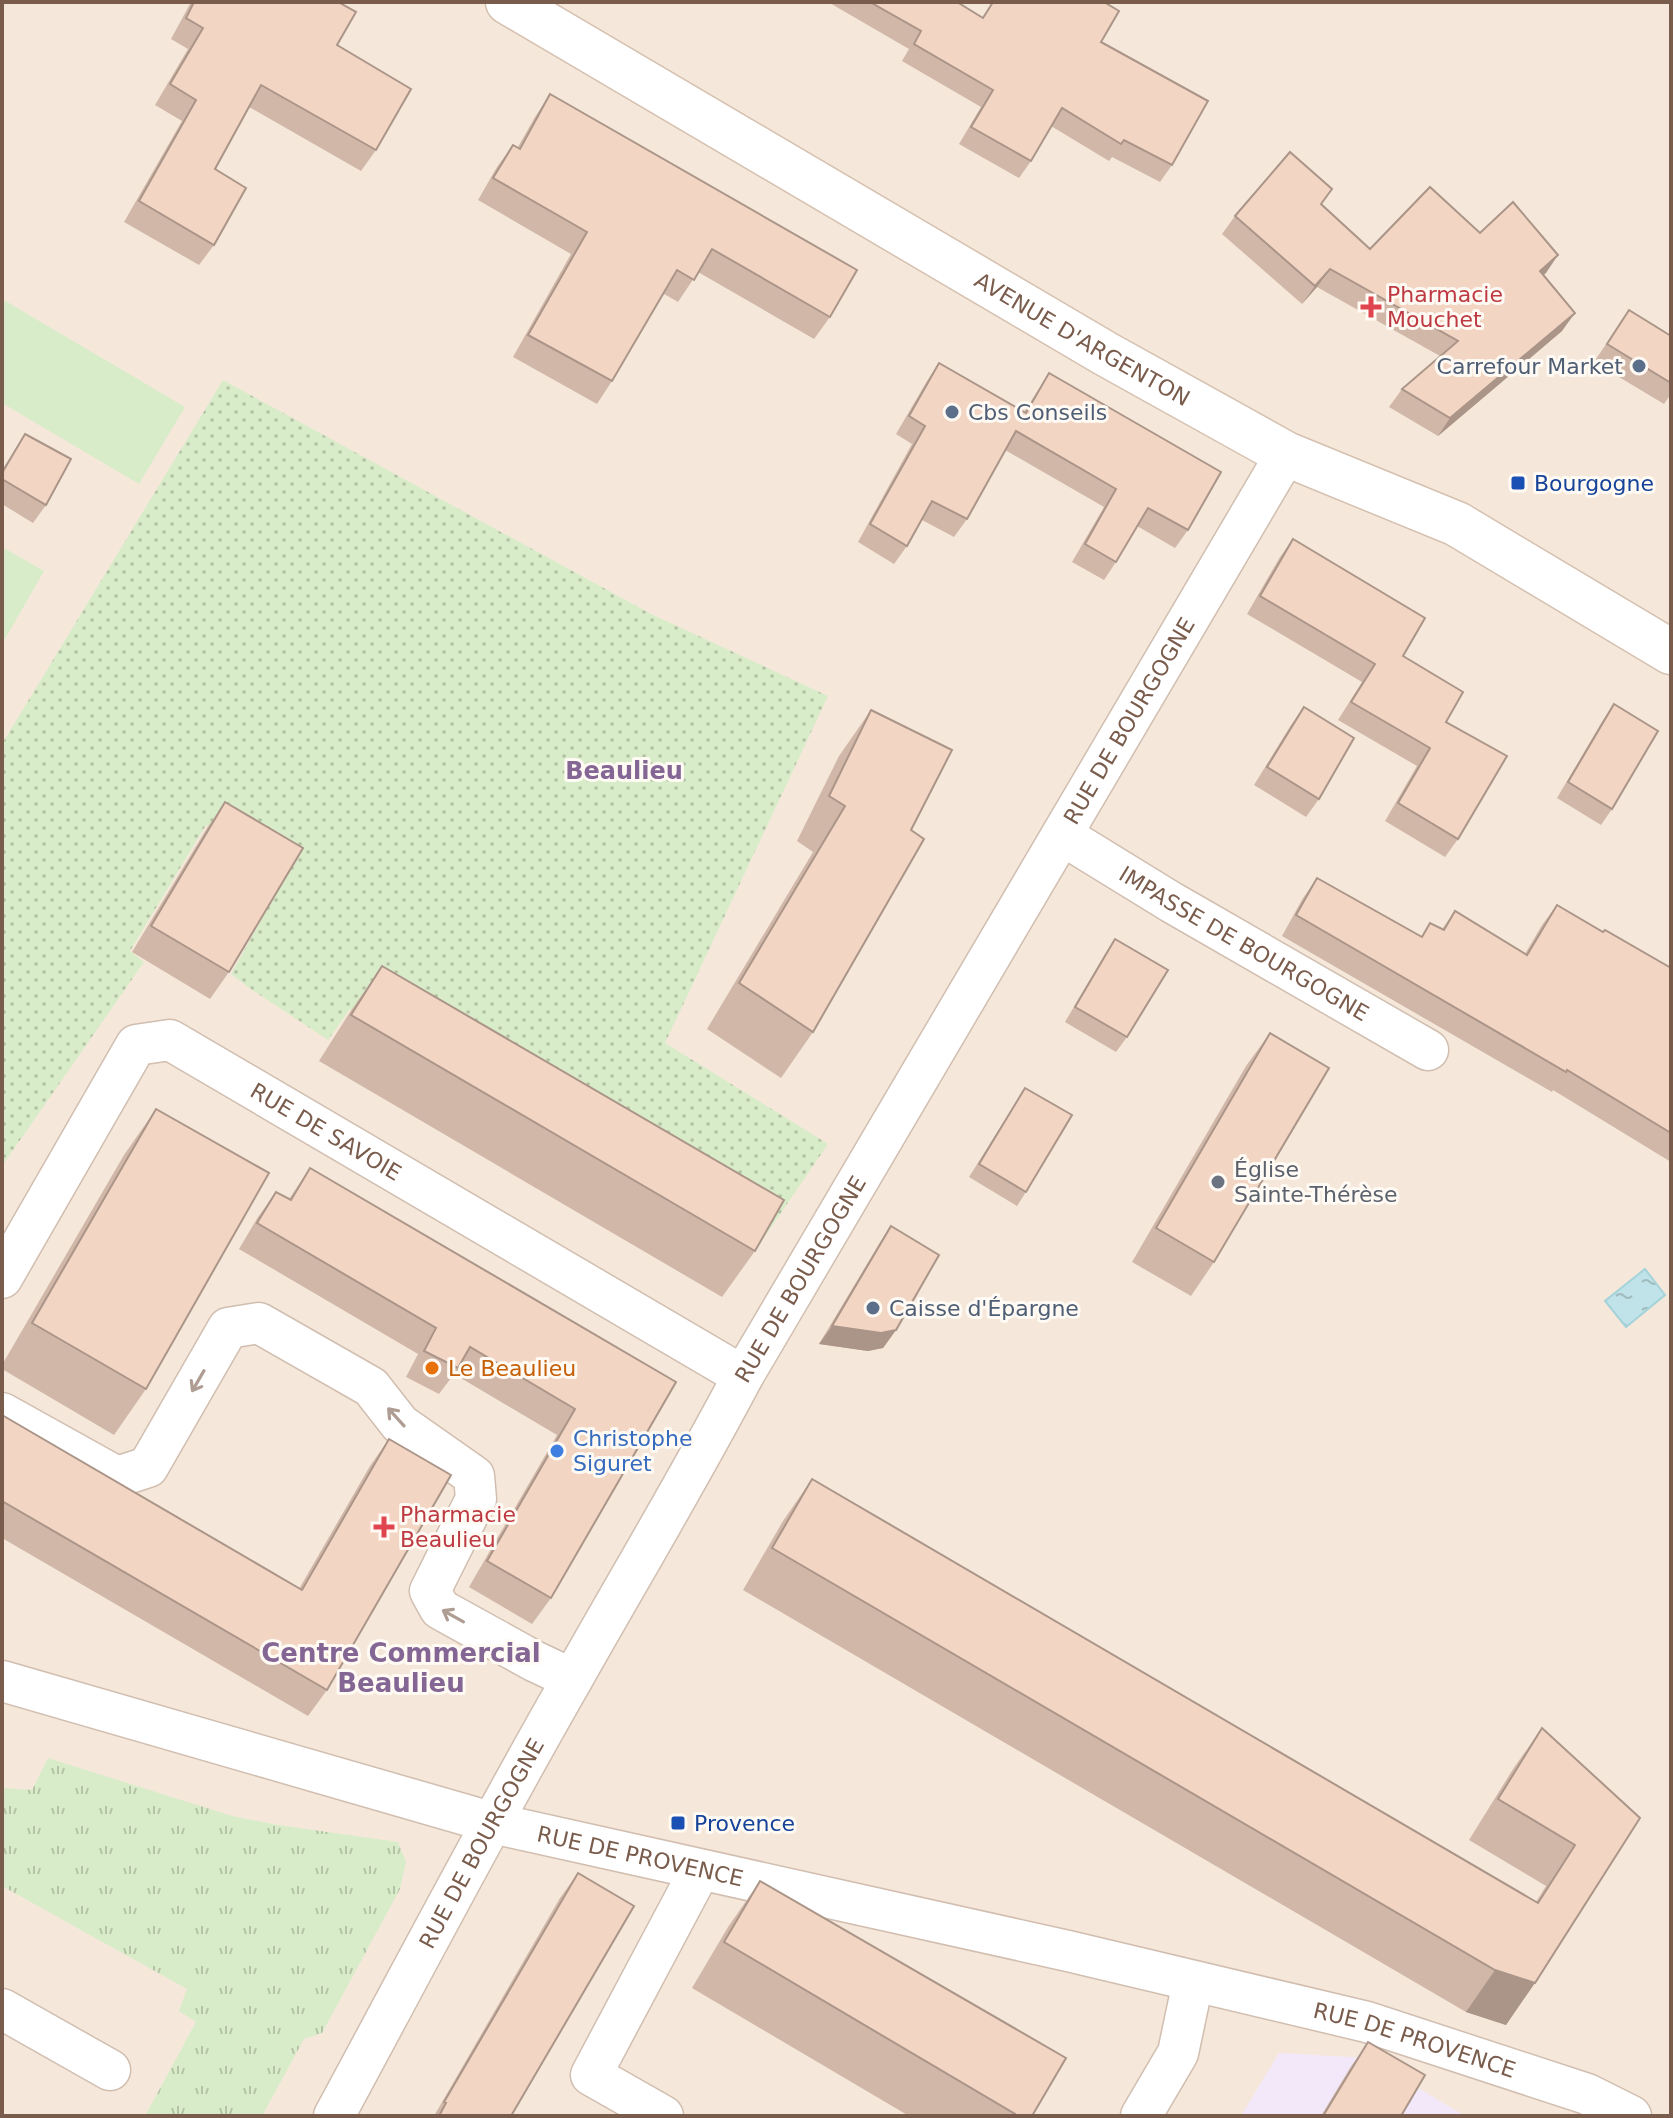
<svg xmlns="http://www.w3.org/2000/svg" width="1673" height="2118" viewBox="0 0 1673 2118" font-family="'DejaVu Sans',sans-serif">
	<style>
		.residential { fill: #f5e8da }
		.education { fill: #f3e8fa }
		.grass { fill: url(#grass-tufts) }
		.park { fill: url(#park-dots) }
		.pitch { fill: #d8ecc9 }
		.water { fill: url(#water-ripples); stroke: #a5d3da; stroke-width: 2 }
		.lines { fill: none; stroke-linecap: round; stroke-linejoin: round }
		.street-casing { stroke: #d1beb0; stroke-width: 43 }
		.secondary-casing { stroke: #d6c0b0; stroke-width: 47 }
		.street { stroke: #fff; stroke-width: 40 }
		.secondary { stroke: #fff; stroke-width: 44 }
		.wall { fill: #d1b7a8 }
		.shaded-wall { fill: #aa9588 }
		.building { fill: #f3d5c3; stroke: #aa9588; stroke-width: 2 }
		.oneway { stroke: #af9d94 }
		.health-dot { fill: #e0444e; stroke: #fffaf3; stroke-width: 3 }
		.service-dot { fill: #5c6f8a; stroke: #fffaf3; stroke-width: 3 }
		.transit-dot { fill: #1a4fb4; stroke: #fffaf3; stroke-width: 3 }
		.worship-dot { fill: #6b7280; stroke: #fffaf3; stroke-width: 3 }
		.food-dot { fill: #e8710a; stroke: #fffaf3; stroke-width: 3 }
		.shop-dot { fill: #3f7fe0; stroke: #fffaf3; stroke-width: 3 }
		.labels { text-anchor: middle; dominant-baseline: central; stroke-width: 6; stroke-linejoin: round; paint-order: stroke }
		.health-label { font-size: 22px; fill: #be3a42; stroke: #fffaf3; text-anchor: start }
		.street-label { font-size: 22px; fill: #7a5c4d; stroke: #fffaf3 }
		.service-label { font-size: 22px; fill: #4e5e75; stroke: #fffaf3; text-anchor: start }
		.transit-label { font-size: 22px; fill: #164399; stroke: #fffaf3; text-anchor: start }
		.worship-label { font-size: 22px; fill: #5b616d; stroke: #fffaf3; text-anchor: start }
		.food-label { font-size: 22px; fill: #c56008; stroke: #fffaf3; text-anchor: start }
		.shop-label { font-size: 22px; fill: #366cbe; stroke: #fffaf3; text-anchor: start }
		.neighbourhood-label { font-size: 24px; font-weight: bold; fill: #846695; stroke: #fffaf3 }
		.quarter-label { font-size: 26px; font-weight: bold; fill: #846695; stroke: #fffaf3 }
	</style>
	<defs>
		<pattern id="grass-tufts" width="24" height="20" patternUnits="userSpaceOnUse" patternTransform="scale(2)"><rect width="24" height="20" fill="#d8ecc9"/><path d="M3 7l-1-3M5 7V3M7 7l1-3M15 17l-1-3M17 17v-4M19 17l1-3" fill="none" stroke="#b4c2a5"/></pattern>
		<pattern id="park-dots" width="8" height="8" patternUnits="userSpaceOnUse" patternTransform="scale(2)"><rect width="8" height="8" fill="#d8ecc9"/><path d="M2 2h.1M6 6h.1" fill="none" stroke="#b4c2a5" stroke-width="1.8" stroke-linecap="round"/></pattern>
		<pattern id="water-ripples" width="26" height="14" patternUnits="userSpaceOnUse" patternTransform="scale(2)"><rect width="26" height="14" fill="#bfe3e8"/><path d="M2 4q2-2 4 0t4 0M15 11q2-2 4 0t4 0" fill="none" stroke="#a0bbbe"/></pattern>
	</defs>
	<rect width="100%" height="100%" fill="#fdf6ec"/>
	<rect class="residential" x="2" y="2" width="1669" height="2114"/>
	<polygon class="education" points="1279,2053 1368,2058 1465,2116 1241,2116"/>
	<polygon class="grass" points="48,1758 232,1816 278,1825 398,1842 406,1862 400,1889 322,2033 304,2039 262,2116 145,2116 196,2022 179,2011 187,1989 2,1886 2,1788 32,1790"/>
	<polygon class="park" points="223,380 651,614 828,696 665,1043 828,1144 761,1242 350,1009 328,1040 248,987 231,974 288,872 206,825 130,951 144,962 2,1166 2,744"/>
	<g class="pitch">
		<polygon points="2,299 185,407 139,484 2,403"/>
		<polygon points="2,547 44,571 5,639 2,638"/>
	</g>
	<polygon class="water" points="1645,1269 1665,1295 1626,1327 1605,1301"/>
	<g class="lines">
		<defs>
			<g id="street">
				<path id="s1" d="M1062,835L1171,902L1428,1050"/>
				<path id="s2" d="M2,1278L136,1045L170,1040L743,1376"/>
				<polyline points="2,1413 117,1477 148,1467 228,1328 259,1323 371,1387 400,1424 474,1476 476,1499 430,1591 440,1609 534,1661 572,1679"/>
				<path id="s3" d="M2,1681L497,1824L1068,1951L1367,2022L1587,2094L1631,2116"/>
				<polyline points="2,2009 110,2070"/>
				<path id="s4" d="M334,2116C413,1970 490,1822 573,1678C630,1577 689,1479 743,1376L1286,454"/>
				<polyline points="663,2116 591,2075 700,1870"/>
				<polyline points="1141,2116 1178,2053 1193,1982"/>
			</g>
			<g id="secondary">
				<path id="s5" d="M508,2L1106,354L1286,454L1457,524L1671,652"/>
			</g>
		</defs>
		<use href="#street" class="street-casing"/>
		<use href="#secondary" class="secondary-casing"/>
		<use href="#street" class="street"/>
		<use href="#secondary" class="secondary"/>
	</g>
	<g class="wall">
		<polygon points="191,2 338,2 337,45 376,150 361,171 249,107 215,169 214,245 199,265 124,222 182,121 155,105 188,49 171,39"/>
		<polygon points="828,2 957,2 982,17 1101,42 1172,165 1160,182 1112,157 1109,161 1051,126 1031,161 1019,178 959,144 981,107 902,61 909,49"/>
		<polygon points="550,94 830,317 814,339 698,272 678,302 664,294 612,381 597,404 513,357 571,254 478,200 497,167 513,145 518,147 535,117"/>
		<polygon points="1332,189 1321,205 1370,249 1480,233 1558,255 1543,275 1562,331 1438,436 1389,407 1402,389 1440,356 1317,287 1302,304 1222,234 1235,216"/>
		<polygon points="1629,310 1671,336 1671,394 1664,404 1594,362"/>
		<polygon points="939,363 1024,412 1049,373 1188,530 1175,548 1137,526 1116,562 1104,580 1072,562 1104,507 1005,450 967,519 954,537 922,520 907,546 894,564 858,542 912,444 896,434 927,381"/>
		<polygon points="25,434 46,505 33,523 2,504 2,470"/>
		<polygon points="1293,539 1403,656 1446,722 1458,839 1445,857 1385,821 1417,766 1338,720 1362,682 1247,614 1280,557"/>
		<polygon points="1614,704 1612,809 1601,825 1557,798 1603,720"/>
		<polygon points="1304,707 1319,799 1306,817 1254,785 1291,725"/>
		<polygon points="871,710 911,830 813,1032 781,1078 707,1029 813,852 797,841 839,756"/>
		<polygon points="225,802 229,972 210,999 132,952 207,828"/>
		<polygon points="1317,878 1421,937 1430,923 1442,929 1455,911 1525,954 1542,925 1557,905 1603,932 1671,968 1671,1162 1553,1090 1552,1092 1282,936 1303,898"/>
		<polygon points="1115,939 1127,1037 1116,1052 1065,1022 1105,954"/>
		<polygon points="382,966 755,1251 722,1297 319,1061 350,1012"/>
		<polygon points="1270,1033 1214,1262 1191,1296 1132,1262 1246,1066"/>
		<polygon points="1025,1088 1026,1192 1017,1206 969,1177"/>
		<polygon points="156,1109 146,1389 114,1435 2,1369 2,1365 124,1155"/>
		<polygon points="310,1168 676,1382 551,1598 532,1624 469,1587 557,1435 454,1374 439,1394 406,1377 418,1354 239,1249 258,1217 276,1192 289,1199"/>
		<polygon points="891,1226 896,1330 883,1348 868,1351 819,1344 879,1244"/>
		<polygon points="2,1415 299,1589 370,1466 389,1439 327,1690 308,1716 2,1538"/>
		<polygon points="812,1479 1536,1902 1546,1886 1469,1840 1513,1769 1542,1728 1640,1818 1506,2025 1466,2012 743,1590 783,1521"/>
		<polygon points="578,1873 511,2116 434,2116 560,1898"/>
		<polygon points="760,1881 1032,2116 909,2116 692,1988 728,1927"/>
		<polygon points="1368,2042 1401,2116 1321,2116 1350,2068"/>
	</g>
	<g class="shaded-wall">
		<polygon points="1558,255 1546,273 1527,289 1540,271"/>
		<polygon points="1330,269 1317,287 1302,304 1315,286"/>
		<polygon points="1575,313 1562,331 1438,436 1450,418"/>
		<polygon points="832,1326 896,1330 883,1348 868,1351 819,1344"/>
		<polygon points="1495,1970 1535,1983 1506,2025 1466,2012"/>
	</g>
	<g class="building">
		<polygon points="194,2 338,2 356,12 337,45 411,89 376,150 261,85 215,169 246,188 214,245 139,201 196,100 170,84 203,28 186,18"/>
		<polygon points="870,2 957,2 983,18 993,2 1104,2 1119,11 1101,42 1208,101 1172,165 1124,140 1121,144 1062,108 1031,161 971,127 993,90 914,44 921,31"/>
		<polygon points="550,94 857,270 830,317 712,249 694,280 677,270 612,381 528,335 587,232 493,178 513,145 520,149"/>
		<polygon points="1290,152 1332,189 1321,204 1370,249 1430,187 1480,233 1513,202 1558,255 1540,271 1575,313 1450,418 1402,389 1458,341 1330,269 1315,286 1235,216"/>
		<polygon points="1629,310 1671,336 1671,383 1607,344"/>
		<polygon points="939,363 1026,413 1049,373 1221,472 1188,530 1148,508 1116,562 1085,544 1116,489 1016,431 967,519 932,501 907,546 870,524 925,426 909,416"/>
		<polygon points="25,434 71,459 46,505 2,479 2,473"/>
		<polygon points="1293,539 1425,618 1403,656 1463,692 1446,722 1507,756 1458,839 1398,803 1430,748 1351,702 1375,664 1260,596"/>
		<polygon points="1614,704 1658,731 1612,809 1568,782"/>
		<polygon points="1304,707 1354,738 1319,799 1267,767"/>
		<polygon points="871,710 952,750 911,830 924,839 813,1032 739,983 845,806 829,796"/>
		<polygon points="225,802 303,848 229,972 151,926"/>
		<polygon points="1317,878 1422,937 1430,923 1444,930 1455,911 1527,955 1557,905 1603,932 1605,930 1671,968 1671,1133 1567,1070 1566,1072 1296,915"/>
		<polygon points="1115,939 1168,970 1127,1037 1075,1007"/>
		<polygon points="382,966 784,1200 755,1251 351,1015"/>
		<polygon points="1270,1033 1329,1068 1214,1262 1156,1228"/>
		<polygon points="1025,1088 1072,1115 1026,1192 979,1164"/>
		<polygon points="156,1109 269,1173 146,1389 32,1323"/>
		<polygon points="310,1168 676,1382 551,1598 487,1561 575,1409 470,1347 458,1368 424,1351 436,1328 257,1223 276,1192 291,1200"/>
		<polygon points="891,1226 939,1255 896,1330 881,1333 832,1326"/>
		<polygon points="2,1415 302,1590 389,1439 451,1475 327,1690 2,1501"/>
		<polygon points="812,1479 1538,1903 1575,1845 1498,1799 1542,1728 1640,1818 1535,1983 1495,1970 772,1548"/>
		<polygon points="578,1873 634,1906 511,2116 439,2116 446,2103 444,2102"/>
		<polygon points="760,1881 1066,2058 1032,2116 1014,2116 1015,2114 724,1942"/>
		<polygon points="1368,2042 1425,2075 1401,2116 1323,2116"/>
	</g>
	<defs><path id="oneway-shaft" d="M-6 0H5M1.5-3L5.5 0L1.5 3" fill="none" stroke-width="1.6" stroke-linecap="round" stroke-linejoin="round" transform="scale(2)"/></defs>
	<g class="oneway">
		<use href="#oneway-shaft" transform="translate(198 1381) rotate(120)"/>
		<use href="#oneway-shaft" transform="translate(396 1417) rotate(-132)"/>
		<use href="#oneway-shaft" transform="translate(453 1616) rotate(-151)"/>
	</g>
	<g class="health-dot">
		<path d="M1367 295h8v8h8v8h-8v8h-8v-8h-8v-8h8z"/>
		<path d="M380 1515h8v8h8v8h-8v8h-8v-8h-8v-8h8z"/>
	</g>
	<g class="service-dot">
		<circle cx="1639" cy="366" r="8"/>
		<circle cx="952" cy="412" r="8"/>
		<circle cx="873" cy="1308" r="8"/>
	</g>
	<g class="transit-dot">
		<rect x="1510" y="475" width="16" height="16" rx="4"/>
		<rect x="670" y="1815" width="16" height="16" rx="4"/>
	</g>
	<circle class="worship-dot" cx="1218" cy="1182" r="8"/>
	<circle class="food-dot" cx="432" cy="1368" r="8"/>
	<circle class="shop-dot" cx="557" cy="1451" r="8"/>
	<g class="labels">
		<g class="health-label">
			<text x="1387" y="294">Pharmacie<tspan x="1387" dy="25">Mouchet</tspan></text>
			<text x="400" y="1514">Pharmacie<tspan x="400" dy="25">Beaulieu</tspan></text>
		</g>
		<g class="street-label">
			<text stroke="none"><textPath href="#s5" startOffset="666">AVENUE D'ARGENTON</textPath></text>
			<text stroke="none"><textPath href="#s4" startOffset="1606">RUE DE BOURGOGNE</textPath></text>
			<text stroke="none"><textPath href="#s1" startOffset="212">IMPASSE DE BOURGOGNE</textPath></text>
			<text stroke="none"><textPath href="#s2" startOffset="484">RUE DE SAVOIE</textPath></text>
			<text stroke="none"><textPath href="#s4" startOffset="958">RUE DE BOURGOGNE</textPath></text>
			<text stroke="none"><textPath href="#s4" startOffset="310">RUE DE BOURGOGNE</textPath></text>
			<text stroke="none"><textPath href="#s3" startOffset="662">RUE DE PROVENCE</textPath></text>
			<text stroke="none"><textPath href="#s3" startOffset="1458">RUE DE PROVENCE</textPath></text>
		</g>
		<g class="service-label">
			<text x="1623" y="366" text-anchor="end">Carrefour Market</text>
			<text x="968" y="412">Cbs Conseils</text>
			<text x="889" y="1308">Caisse d'Épargne</text>
		</g>
		<g class="transit-label">
			<text x="1534" y="483">Bourgogne</text>
			<text x="694" y="1823">Provence</text>
		</g>
		<g class="worship-label">
			<text x="1234" y="1169">Église<tspan x="1234" dy="25">Sainte-Thérèse</tspan></text>
		</g>
		<g class="food-label">
			<text x="448" y="1368">Le Beaulieu</text>
		</g>
		<g class="shop-label">
			<text x="573" y="1438">Christophe<tspan x="573" dy="25">Siguret</tspan></text>
		</g>
		<g class="neighbourhood-label">
			<text x="624" y="771">Beaulieu</text>
		</g>
		<g class="quarter-label">
			<text x="401" y="1653">Centre Commercial<tspan x="401" dy="30">Beaulieu</tspan></text>
		</g>
	</g>
	<rect width="1673" height="2118" fill="none" stroke="#7a5c4d" stroke-width="8"/>
</svg>
